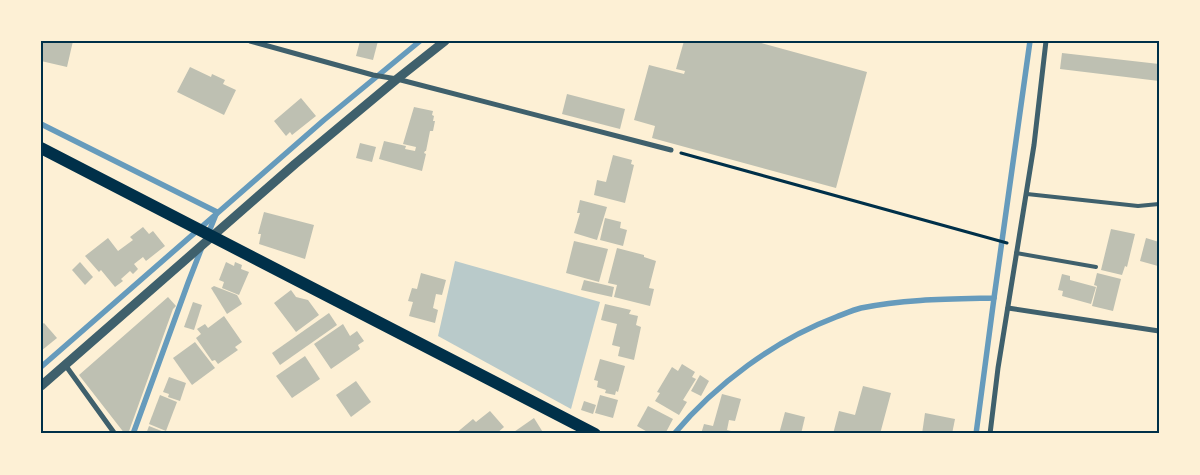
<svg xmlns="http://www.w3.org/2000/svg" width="1200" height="475" viewBox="0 0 1200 475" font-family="Lato,sans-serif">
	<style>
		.green { fill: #b9caca }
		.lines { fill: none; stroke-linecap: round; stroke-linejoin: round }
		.stream { stroke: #669bbc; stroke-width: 5.5 }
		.building { fill: #bec0b2 }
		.path { stroke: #003049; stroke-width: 3 }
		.service { stroke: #3f606c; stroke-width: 4 }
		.minor { stroke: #3f606c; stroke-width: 5 }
		.tertiary { stroke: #3f606c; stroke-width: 9 }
		.primary { stroke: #003049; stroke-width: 12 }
		.neatline { fill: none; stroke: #003049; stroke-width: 2 }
	</style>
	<rect width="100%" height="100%" fill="#fdf0d5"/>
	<polygon class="green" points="455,261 600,302 571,409 438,336"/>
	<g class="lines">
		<g class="stream">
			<polyline points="41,124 217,212 208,234"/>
			<polyline points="41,367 324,120 420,41"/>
			<polyline points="133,434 188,283 202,247"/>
			<path d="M674,434C716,384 775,340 836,317C844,314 853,310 861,308C904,299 950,299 994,298L1030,41"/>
			<polyline points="976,434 994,298"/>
		</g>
	</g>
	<g class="building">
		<polygon points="41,41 73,41 67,67 41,61"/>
		<polygon points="360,41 378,41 373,60 356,56"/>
		<polygon points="684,41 754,41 867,72 836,188 652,138 655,126 634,120 649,65 684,74 685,71 676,69"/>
		<polygon points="1062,53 1159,64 1159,81 1060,69"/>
		<polygon points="190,67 211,77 212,74 225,80 223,84 236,90 224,115 177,92"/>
		<polygon points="567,94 625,109 620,129 562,114"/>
		<polygon points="301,98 316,116 292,135 290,132 286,136 274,121"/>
		<polygon points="414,107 433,111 432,115 434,116 433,121 435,121 433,131 430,131 426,151 425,151 424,153 426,154 422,171 379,159 384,141 406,146 405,149 415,151 416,147 403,144"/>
		<polygon points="360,143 376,147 372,162 356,158"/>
		<polygon points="613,155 632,160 631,164 634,165 625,203 594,195 597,180 606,182"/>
		<polygon points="580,200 607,207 597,240 574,233 580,213 577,213"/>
		<polygon points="264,212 314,225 305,259 259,244 261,234 258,234"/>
		<polygon points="605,218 621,222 620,228 627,230 623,246 600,240"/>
		<polygon points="143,227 149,234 153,231 165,246 146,261 143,257 134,264 138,269 133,274 130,271 121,279 123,281 115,287 101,270 99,272 85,256 108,238 118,251 133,240 130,237"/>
		<polygon points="1111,229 1135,234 1127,267 1125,266 1122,275 1101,270"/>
		<polygon points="1146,238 1159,242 1158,266 1140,261"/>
		<polygon points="574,241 608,249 599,282 566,273"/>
		<polygon points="617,248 644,255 644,257 656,261 649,288 654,289 650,306 614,297 617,285 608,283"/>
		<polygon points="80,262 93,277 85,285 72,270"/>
		<polygon points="226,262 234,266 235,262 242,265 241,269 249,272 239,295 222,288 224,282 219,280"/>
		<polygon points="421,273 446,280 442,295 436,294 433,308 438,310 435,323 409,316 413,302 408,301 412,288 417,289"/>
		<polygon points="1097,273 1121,279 1113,311 1092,306 1097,286 1094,285"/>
		<polygon points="1062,274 1070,276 1070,280 1096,287 1091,304 1062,296 1063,291 1058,290"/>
		<polygon points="584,280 614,287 612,297 581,290"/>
		<polygon points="214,286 237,295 242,304 227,314 211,288"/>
		<polygon points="291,290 296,297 308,300 319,315 296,332 274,303"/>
		<polygon points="168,297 176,306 173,309 128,434 125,434 79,375"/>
		<polygon points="193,302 202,305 194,330 184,327"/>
		<polygon points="605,304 631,310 629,314 638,316 636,325 641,327 634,360 618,356 620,347 612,345 617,324 601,320"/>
		<polygon points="329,313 337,325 280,365 272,353"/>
		<polygon points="224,316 242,342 235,347 238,350 218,364 215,360 212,361 196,338 201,334 197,329 205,324 208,328"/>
		<polygon points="44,323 57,338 41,351 41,325"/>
		<polygon points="343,324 350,336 357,331 364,341 358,345 360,349 331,369 314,344"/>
		<polygon points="195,342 215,368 192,385 173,358"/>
		<polygon points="305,356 320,379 292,398 276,376"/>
		<polygon points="600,359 625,366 618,392 616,391 615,395 605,393 606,390 597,387 598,381 594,380"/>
		<polygon points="682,364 695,372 692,377 696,379 683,400 687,402 679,415 655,401 660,393 657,392 672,367 678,371"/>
		<polygon points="700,375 709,381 701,396 691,391"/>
		<polygon points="169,377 186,383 180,401 168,397 169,394 163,392"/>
		<polygon points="356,381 371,402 351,417 336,395"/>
		<polygon points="863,386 891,393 880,434 833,434 839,411 855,415"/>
		<polygon points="722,394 741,399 735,421 729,420 727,430 731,431 730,434 701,434 704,424 713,426"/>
		<polygon points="160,395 177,402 166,431 149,424"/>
		<polygon points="600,395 618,400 613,418 595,413"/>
		<polygon points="584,401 596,405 593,414 581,410"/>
		<polygon points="648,406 673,419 665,434 651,434 637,426"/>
		<polygon points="490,411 504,427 496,434 455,434 473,419 476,422"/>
		<polygon points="785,412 805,417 801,434 779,434"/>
		<polygon points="925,413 955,419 952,434 922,434"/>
		<polygon points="534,418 544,434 511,434"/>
		<polygon points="149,426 164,432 163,434 146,434"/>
	</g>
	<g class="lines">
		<polyline class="path" points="681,153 1007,243"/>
		<g class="service">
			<polyline points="1027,194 1138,206 1159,204"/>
			<polyline points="1016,253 1096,267"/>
		</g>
		<g class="minor">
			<polyline points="250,41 373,75 397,79 671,150"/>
			<polyline points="1008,308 1159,331"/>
			<polyline points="66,366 115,434"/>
			<polyline points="990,434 998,368 1034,145 1046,41"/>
		</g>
		<polyline class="tertiary" points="41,386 295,164 397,79 445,41"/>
		<polyline class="primary" points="41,148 595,434"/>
	</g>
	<rect width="1200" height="475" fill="none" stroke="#fdf0d5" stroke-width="85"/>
	<rect x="42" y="42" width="1116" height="390" class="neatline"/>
</svg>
